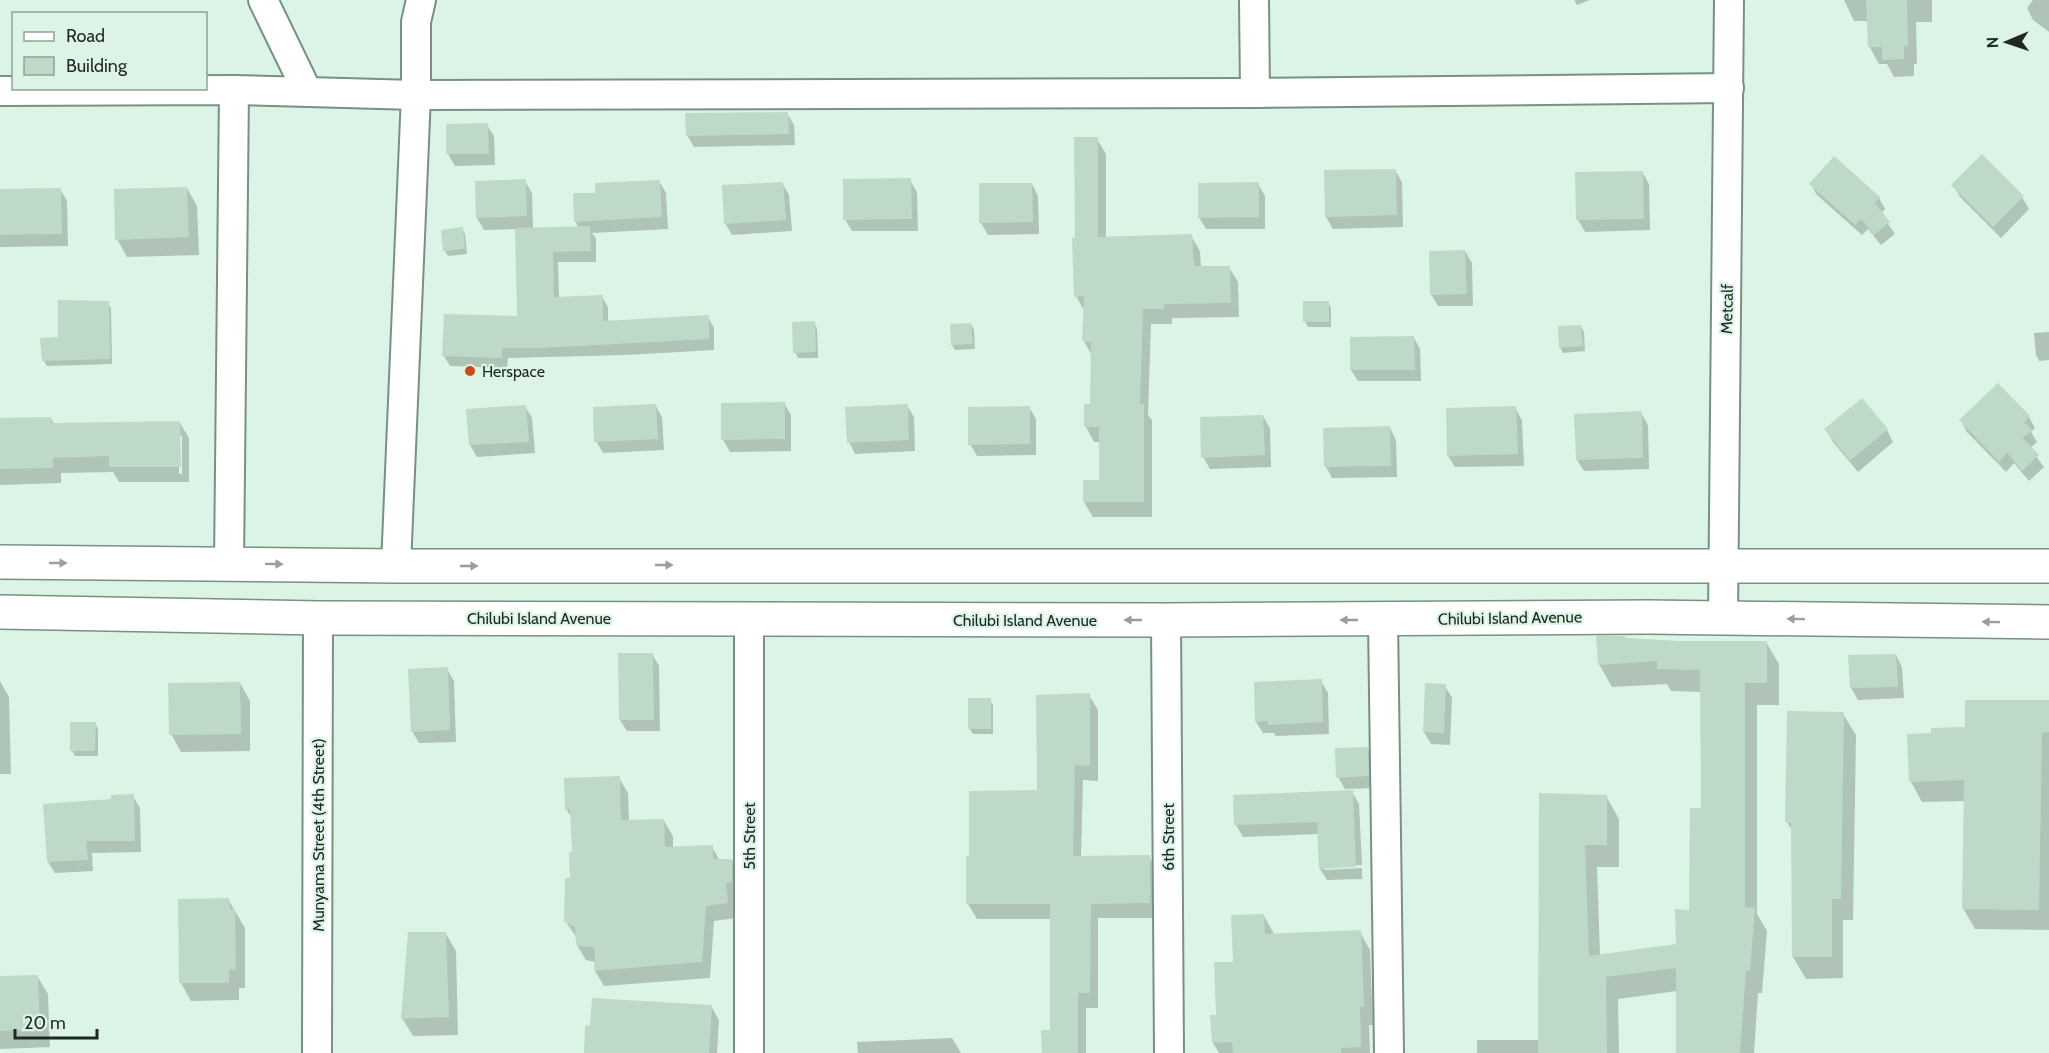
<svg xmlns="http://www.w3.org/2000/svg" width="2049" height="1053" viewBox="0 0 2049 1053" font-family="Cabin,sans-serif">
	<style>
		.shadow { fill: #0003; fill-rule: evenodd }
		.building { fill: #bfd9c9 }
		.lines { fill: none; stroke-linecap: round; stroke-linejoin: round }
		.minor-casing { stroke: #799183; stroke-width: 32 }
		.tertiary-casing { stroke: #799183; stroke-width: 36 }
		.minor { stroke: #fff; stroke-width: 28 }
		.tertiary { stroke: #fff; stroke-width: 33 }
		.oneway { fill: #9a9e9c }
		.poi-dot { fill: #cf471a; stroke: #dbf4e5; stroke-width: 2 }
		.labels { text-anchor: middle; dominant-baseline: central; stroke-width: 4.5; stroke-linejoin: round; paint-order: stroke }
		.street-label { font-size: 16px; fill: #1f2823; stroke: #dbf4e5 }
		.poi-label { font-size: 16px; fill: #1f2823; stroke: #dbf4e5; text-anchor: start }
	</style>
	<rect width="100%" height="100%" fill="#dbf4e5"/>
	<g class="shadow">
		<polygon points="1574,0 1590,0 1577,5"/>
		<polygon points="1844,0 1932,0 1932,22 1916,22 1917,64 1914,64 1914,76 1894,77 1887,64 1879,64 1869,46 1868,21 1854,21"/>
		<polygon points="2033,0 2049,0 2049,32 2033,20 2027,8"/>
		<polygon points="787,113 794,125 795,145 694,147 687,135"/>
		<polygon points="487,125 494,136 495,165 455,166 448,154 447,126"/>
		<polygon points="1097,139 1106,154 1106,238 1191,236 1200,251 1201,268 1229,267 1238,282 1239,317 1172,318 1172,324 1151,324 1148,415 1152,420 1152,517 1093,517 1084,502 1100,482 1100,442 1094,442 1086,427 1091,406 1092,356 1084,341 1085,312 1076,296 1076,239"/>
		<polygon points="1395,170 1402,182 1403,227 1333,229 1326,217"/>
		<polygon points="1642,172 1649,184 1650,230 1585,232 1578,220 1577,174"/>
		<polygon points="910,180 917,192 918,231 852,231 845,219"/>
		<polygon points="525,181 532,193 533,229 578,228 576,222 597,195 659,181 666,193 668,229 592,233 596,238 596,262 558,262 559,298 602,297 608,307 608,323 708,317 714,328 714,350 626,355 508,358 507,368 450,366 444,356 519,318 517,229 484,230 477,218"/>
		<polygon points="782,183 789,195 792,231 732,235 725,223"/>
		<polygon points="1032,184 1038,196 1039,234 988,235 981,223 980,185"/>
		<polygon points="1258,184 1265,196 1265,229 1206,229 1199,217"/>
		<polygon points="1811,184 1879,198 1885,209 1881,214 1895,234 1881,245 1868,229 1862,235 1817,195"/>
		<polygon points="1953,185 2022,197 2029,209 2001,238 1960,197"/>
		<polygon points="187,188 197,206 199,255 127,257 117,239"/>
		<polygon points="60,189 67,201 68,246 0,247 0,190"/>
		<polygon points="462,229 465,234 467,254 448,256 445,251"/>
		<polygon points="1465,251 1472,263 1473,306 1438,306 1431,294"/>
		<polygon points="1328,302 1331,308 1331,327 1308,327 1305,322"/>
		<polygon points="108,303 111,308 112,364 47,366 44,361 60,339"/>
		<polygon points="814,323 817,328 818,358 798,358 795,352"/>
		<polygon points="971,324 974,330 975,349 955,350 952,345"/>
		<polygon points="1581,326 1584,332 1585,351 1563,353 1560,347"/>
		<polygon points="2049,332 2049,360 2039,361 2036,355 2034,333"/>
		<polygon points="1414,338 1420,349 1421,381 1358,381 1351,370"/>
		<polygon points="1998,385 2029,417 2035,428 2031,432 2037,442 2030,448 2044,467 2029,481 2014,463 2006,472 1967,432 1961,421"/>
		<polygon points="1862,400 1887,430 1893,442 1858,472 1833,442 1826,430"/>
		<polygon points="784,403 791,415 791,451 730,452 723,440"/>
		<polygon points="907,405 914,417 915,451 855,454 849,442"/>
		<polygon points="525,406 532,418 535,453 477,457 470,445 468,410"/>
		<polygon points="656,406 662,417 664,450 603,453 596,441"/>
		<polygon points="1029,407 1036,419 1036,455 977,456 970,444"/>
		<polygon points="1515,408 1522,420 1524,466 1455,467 1448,456"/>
		<polygon points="1641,413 1648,425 1649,469 1584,471 1577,460"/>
		<polygon points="1263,416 1270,428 1271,467 1210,469 1203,457"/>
		<path d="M51,418L54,424L180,423L189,438V482H119L113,472L61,473V483L0,485V420ZM179,436H182V474H179Z"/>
		<polygon points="1390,428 1396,440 1397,477 1332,478 1326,467"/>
		<polygon points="1625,639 1679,642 1766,642 1779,664 1779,705 1757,705 1757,914 1767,931 1762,993 1758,993 1754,1053 1677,1053 1677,991 1618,999 1619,1053 1477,1053 1477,1040 1539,1040 1540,794 1606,796 1619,819 1619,867 1597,867 1600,956 1678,945 1691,911 1702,810 1702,692 1671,691 1667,684 1612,687 1599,664"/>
		<polygon points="652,654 659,666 660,731 627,731 620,720"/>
		<polygon points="1896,655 1902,667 1904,698 1858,700 1851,688"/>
		<polygon points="447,669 454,681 456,742 419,743 412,731"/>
		<polygon points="0,681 9,697 11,774 0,774"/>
		<polygon points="1321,681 1328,693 1329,734 1276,736 1274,733 1263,733 1256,722"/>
		<polygon points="240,683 250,701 250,751 181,752 171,734"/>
		<polygon points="1445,686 1452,698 1450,745 1431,744 1424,732"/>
		<polygon points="1089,695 1098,710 1098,781 1083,780 1081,857 1149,857 1157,872 1158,918 1098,918 1098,1008 1086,1008 1086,1053 1043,1053 1051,1031 1051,919 977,919 968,904 1038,792"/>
		<polygon points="990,700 993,705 993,734 973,734 970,729"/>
		<polygon points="2049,702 2049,930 1975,929 1963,908 1965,801 1922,802 1911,782 1967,728"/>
		<polygon points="1843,714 1856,735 1853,920 1843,920 1843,978 1806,979 1793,957 1793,832 1787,822"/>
		<polygon points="95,723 98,729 98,756 75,756 72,751"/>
		<polygon points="1367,748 1374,760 1375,788 1345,789 1338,777"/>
		<polygon points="619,778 628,793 629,822 664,821 673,836 673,848 712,847 720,861 732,860 741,876 741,898 734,898 736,918 714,921 710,978 604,986 595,971 596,962 586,960 577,945 577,938 566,922 573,853 572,818 566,809"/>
		<polygon points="1352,792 1359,804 1362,865 1324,867 1324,870 1362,868 1362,879 1327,880 1320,869 1319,834 1243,837 1236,825 1235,797"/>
		<polygon points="133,796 140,808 141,852 92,853 93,871 55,873 48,862 113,800"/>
		<polygon points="228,899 245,928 245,988 239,988 239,1000 191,1001 181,983"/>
		<polygon points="1264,916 1274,934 1360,932 1370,950 1373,1025 1369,1025 1370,1053 1219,1053 1213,1043 1218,1016 1234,963"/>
		<polygon points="446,934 456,951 458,1035 413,1036 402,1018"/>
		<polygon points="37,976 48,994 50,1047 0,1049 0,978"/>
		<polygon points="711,1006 719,1020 717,1053 585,1053"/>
		<polygon points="952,1038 961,1053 858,1053 857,1042"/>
	</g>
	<g class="building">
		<polygon points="1866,0 1907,0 1908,46 1904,46 1904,59 1882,60 1882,47 1868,47"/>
		<polygon points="788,112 789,134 686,136 685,113"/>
		<polygon points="488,123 489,154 446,154 446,124"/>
		<polygon points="1074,137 1098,137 1098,237 1192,234 1194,266 1230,266 1231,303 1164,304 1164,309 1143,309 1140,404 1144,404 1144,502 1083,502 1083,480 1099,480 1099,427 1084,427 1084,404 1090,404 1091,342 1082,341 1084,296 1074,297 1072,238 1075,238"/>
		<polygon points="1982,154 2024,196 1993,227 1951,185"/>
		<polygon points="1834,156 1880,197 1875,203 1890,222 1874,235 1861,219 1855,225 1809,184"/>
		<polygon points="1396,169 1397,215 1325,217 1324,170"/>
		<polygon points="1643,171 1644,219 1576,220 1575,172"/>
		<polygon points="911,178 912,219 843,220 843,179"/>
		<polygon points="526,179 527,216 476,218 475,181"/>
		<polygon points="660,180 662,217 574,222 573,193 595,193 595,183"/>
		<polygon points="783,182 786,220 724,224 722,185"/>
		<polygon points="1259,182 1259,217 1198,218 1198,183"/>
		<polygon points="979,183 1032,183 1033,222 979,223"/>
		<polygon points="187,187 189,237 115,240 114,189"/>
		<polygon points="61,188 62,234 0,235 0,189"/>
		<polygon points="590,226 591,251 553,252 554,297 603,295 603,321 709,315 709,339 540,348 502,348 502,358 442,356 444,314 517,316 515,228"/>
		<polygon points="463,227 465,249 443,251 441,230"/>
		<polygon points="1465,250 1467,294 1430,295 1429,251"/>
		<polygon points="58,300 109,301 110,359 42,361 40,338 58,337"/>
		<rect x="1303" y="301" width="26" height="21"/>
		<polygon points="815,321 816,352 793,353 792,322"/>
		<polygon points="971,323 973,344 951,345 950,324"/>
		<polygon points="1581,325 1583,346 1559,348 1558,326"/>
		<polygon points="1414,336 1415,370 1350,370 1350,337"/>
		<polygon points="1998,383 2030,416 2024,422 2032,430 2023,438 2039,455 2022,471 2007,453 1999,462 1959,420"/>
		<polygon points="1862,398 1888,429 1850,461 1824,429"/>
		<polygon points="785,402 785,439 721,440 721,403"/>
		<polygon points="656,404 658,439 594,442 593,407"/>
		<polygon points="908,404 909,440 847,443 845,407"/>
		<polygon points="526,405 529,442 469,445 466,409"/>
		<polygon points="1030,406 1030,444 968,445 968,407"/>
		<polygon points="1516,406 1518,454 1447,456 1446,408"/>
		<polygon points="1642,411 1643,458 1576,460 1574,414"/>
		<polygon points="1263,415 1265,455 1201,458 1200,417"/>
		<polygon points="51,417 52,423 180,421 181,467 109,467 109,456 53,458 53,468 0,469 0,418"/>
		<polygon points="1390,426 1391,466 1324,467 1323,428"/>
		<polygon points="1596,636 1625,636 1625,638 1679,641 1767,641 1767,683 1745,683 1745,907 1755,908 1750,971 1746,971 1740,1053 1676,1053 1676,968 1606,977 1607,1053 1538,1053 1539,793 1607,795 1607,845 1585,845 1589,956 1676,944 1675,909 1689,910 1690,808 1701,808 1700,670 1657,669 1657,661 1598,665"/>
		<polygon points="618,653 653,653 654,720 619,720"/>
		<polygon points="1896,654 1898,687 1850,688 1848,655"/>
		<polygon points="448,667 450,730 411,732 408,669"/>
		<polygon points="1322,679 1323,722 1268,725 1268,721 1255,722 1254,682"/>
		<polygon points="240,682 241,734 169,735 168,683"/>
		<polygon points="1425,683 1446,684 1444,733 1423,732"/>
		<polygon points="1090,693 1090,766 1075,765 1073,856 1150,855 1150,903 1091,904 1090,993 1078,993 1078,1053 1042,1053 1041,1030 1050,1030 1050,904 966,904 966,856 969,856 969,791 1037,790 1036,695"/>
		<rect x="968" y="698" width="23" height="31"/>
		<polygon points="1965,700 2049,700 2049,732 2042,733 2039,910 1962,909 1964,780 1909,782 1907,734 1931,733 1931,728 1965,727"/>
		<polygon points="1787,711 1844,712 1841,899 1832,899 1832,957 1792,957 1791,823 1785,822"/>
		<polygon points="70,722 96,722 95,751 70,751"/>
		<polygon points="1368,747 1369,776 1336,778 1335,748"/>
		<polygon points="620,776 621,820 664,819 665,847 713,845 713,859 732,859 732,882 726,883 728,903 706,906 702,962 594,971 595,948 576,945 575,927 564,922 565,878 570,878 569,852 572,852 570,809 565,810 564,778"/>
		<polygon points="1353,790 1356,867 1319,869 1317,822 1234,825 1233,795"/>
		<polygon points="134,794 135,841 86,841 88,860 47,862 43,804 111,799 111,795"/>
		<polygon points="229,898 230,909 235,909 236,970 229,970 229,983 179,983 178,899"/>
		<polygon points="1264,914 1265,934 1361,930 1364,1007 1360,1007 1361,1047 1341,1048 1341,1053 1233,1053 1232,1042 1212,1043 1210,1015 1216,1015 1214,962 1233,962 1231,915"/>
		<polygon points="408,932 446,932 449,1017 401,1019"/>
		<polygon points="38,975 40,1029 0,1031 0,976"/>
		<polygon points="592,998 712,1005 709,1053 584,1053 585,1026 590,1025"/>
	</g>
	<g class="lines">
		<defs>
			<g id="minor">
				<polyline points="263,0 307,91"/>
				<polyline points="1254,0 1255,93"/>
				<polyline points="0,91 234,90 416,95 1255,93 1729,88"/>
				<polyline points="229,564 234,90"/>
				<polyline points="396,566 416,95 416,22 421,0"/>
				<polyline points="1723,618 1729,0"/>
				<polyline points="1166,620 1169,1053"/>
				<polyline points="1383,620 1389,1053"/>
				<polyline points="317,1053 318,618"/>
				<polyline points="749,1053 749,619"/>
			</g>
			<g id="tertiary">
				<polyline points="0,562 396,566 2049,566"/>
				<polyline points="0,612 318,618 1166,620 1648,617 2049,622"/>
			</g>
		</defs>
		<use href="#minor" class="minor-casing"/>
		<use href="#tertiary" class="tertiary-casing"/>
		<use href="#minor" class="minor"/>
		<use href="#tertiary" class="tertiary"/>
	</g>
	<defs><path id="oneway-solid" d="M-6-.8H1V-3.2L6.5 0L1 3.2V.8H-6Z" transform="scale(1.5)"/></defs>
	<g class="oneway">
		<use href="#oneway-solid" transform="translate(58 563)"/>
		<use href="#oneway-solid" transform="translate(274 564) rotate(1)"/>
		<use href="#oneway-solid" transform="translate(664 565)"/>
		<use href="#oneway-solid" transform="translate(469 566)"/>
		<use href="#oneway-solid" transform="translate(1796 619) rotate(-179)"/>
		<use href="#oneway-solid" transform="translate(1133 620) rotate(-180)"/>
		<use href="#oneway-solid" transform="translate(1349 620) rotate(180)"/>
		<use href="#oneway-solid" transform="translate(1991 622) rotate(-179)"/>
	</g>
	<circle class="poi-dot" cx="470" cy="371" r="6"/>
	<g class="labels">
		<g class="street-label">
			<text transform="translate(1727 309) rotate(-89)">Metcalf</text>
			<text x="539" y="618">Chilubi Island Avenue</text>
			<text transform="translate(1510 618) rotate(-1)">Chilubi Island Avenue</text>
			<text x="1025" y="620">Chilubi Island Avenue</text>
			<text transform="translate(318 835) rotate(-90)">Munyama Street (4th Street)</text>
			<text transform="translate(749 836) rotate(-90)">5th Street</text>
			<text transform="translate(1168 837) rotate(-90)">6th Street</text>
		</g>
		<g class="poi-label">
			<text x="482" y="371">Herspace</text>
		</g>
	</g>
	<rect x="12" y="12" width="195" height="78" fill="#dbf4e5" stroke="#90a297" stroke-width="1.5"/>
	<rect x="24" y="32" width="30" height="9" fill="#ffffff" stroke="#90a297" stroke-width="1.5"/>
	<text x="66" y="42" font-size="18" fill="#1f2823">Road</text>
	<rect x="24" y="57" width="30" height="18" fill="#bfd9c9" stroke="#90a297" stroke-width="1.5"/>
	<text x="66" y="72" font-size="18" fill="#1f2823">Building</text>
	<g transform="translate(2007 42) rotate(268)" stroke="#dbf4e5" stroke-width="4.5" paint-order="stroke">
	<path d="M0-4.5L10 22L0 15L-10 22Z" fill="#1f2823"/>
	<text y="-9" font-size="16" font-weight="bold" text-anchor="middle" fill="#1f2823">N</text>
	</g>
	<path d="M15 1029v9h82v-9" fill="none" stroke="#1f2823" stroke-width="3"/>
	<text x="24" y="1029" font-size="18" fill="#1f2823" stroke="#dbf4e5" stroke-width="4.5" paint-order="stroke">20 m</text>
</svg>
